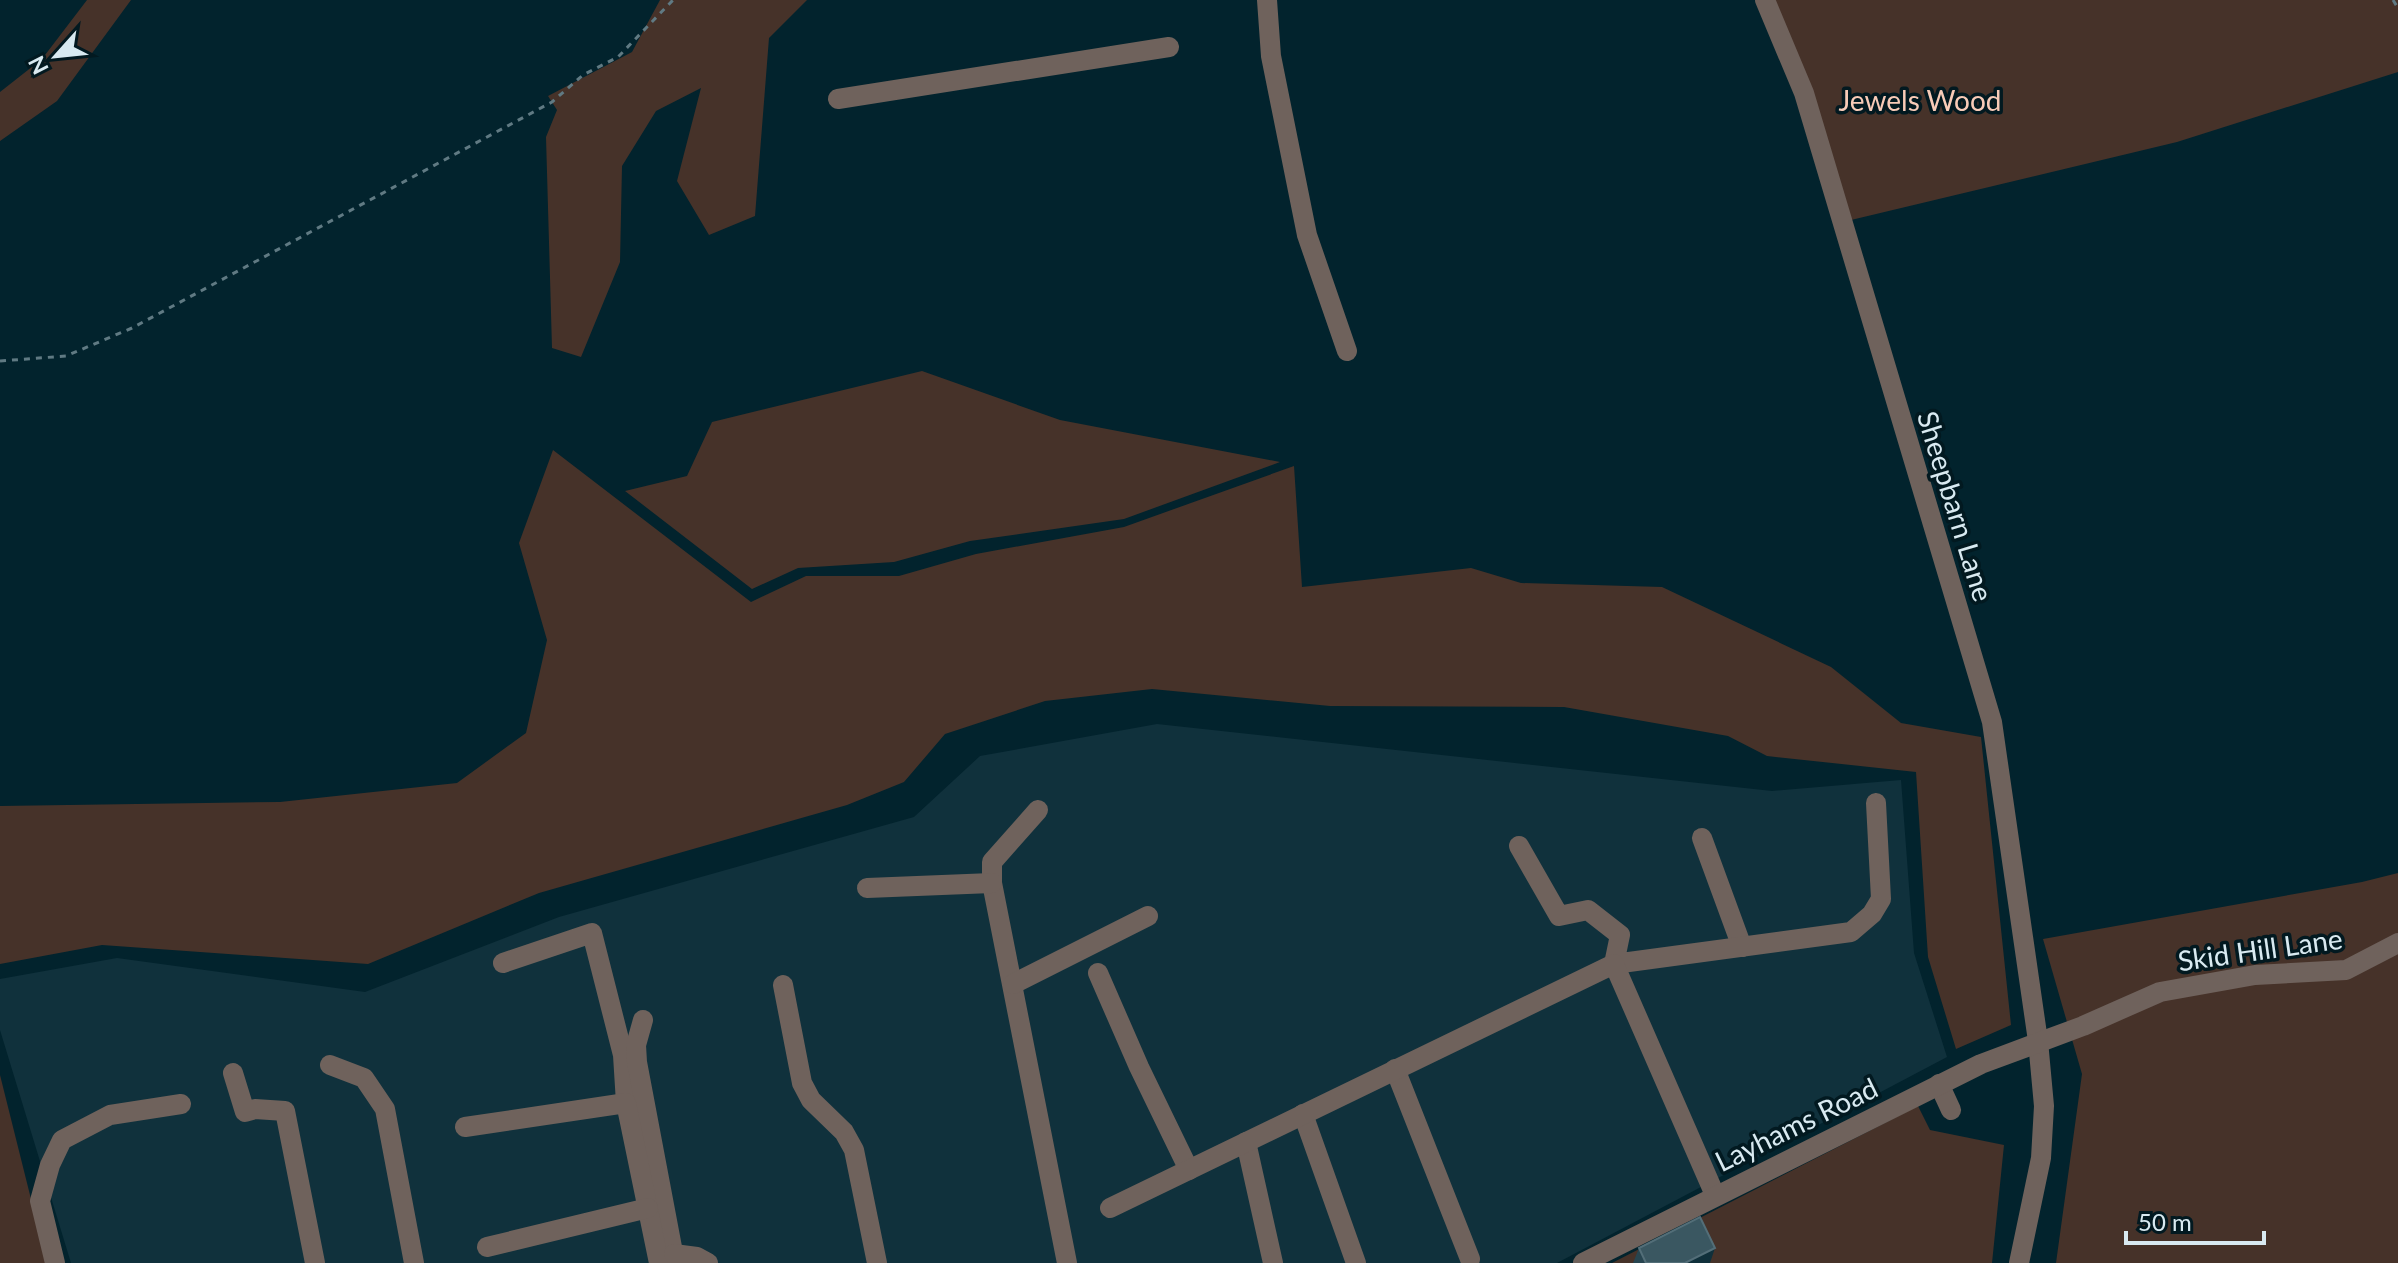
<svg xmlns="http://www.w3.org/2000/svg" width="2398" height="1263" viewBox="0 0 2398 1263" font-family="Lato,sans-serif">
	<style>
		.built { fill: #10313c }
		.green { fill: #463229 }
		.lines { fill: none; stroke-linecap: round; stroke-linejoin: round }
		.path { stroke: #607a83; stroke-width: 3; stroke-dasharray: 6 6; stroke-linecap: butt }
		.minor { stroke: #6f625c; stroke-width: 20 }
		.wall { fill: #274550 }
		.shaded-wall { fill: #10303b }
		.building { fill: #3a5761; stroke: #536e78; stroke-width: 2 }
		.labels { text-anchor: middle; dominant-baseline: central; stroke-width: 7; stroke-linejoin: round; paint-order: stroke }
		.park-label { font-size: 28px; fill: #f8cbb7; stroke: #021920 }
		.street-label { font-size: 28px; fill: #d9eaf1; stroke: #021920 }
	</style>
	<rect width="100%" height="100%" fill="#02232d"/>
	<polygon class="built" points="1157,724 1772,791 1901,780 1914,953 1947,1057 1557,1263 71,1263 0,1030 0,979 117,958 365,992 559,917 914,817 980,756"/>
	<g class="green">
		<polygon points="87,0 131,0 57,101 0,141 0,92 42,59"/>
		<polygon points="660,0 807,0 769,38 755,216 709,235 677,181 701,88 656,111 622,166 620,262 581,357 552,348 546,137 557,110 548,96 632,52"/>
		<polygon points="1773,0 2398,0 2398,72 2177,142 1851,220"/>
		<polygon points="922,371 1060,420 1280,462 1124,519 970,541 894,562 798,568 752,589 625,491 687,476 712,422"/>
		<polygon points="553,450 751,602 806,576 899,576 976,554 1124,527 1294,466 1302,587 1471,568 1521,583 1662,587 1831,667 1901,723 1981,737 2011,1025 1956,1049 1928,957 1916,772 1767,756 1728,736 1564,707 1330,706 1152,689 1045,701 945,734 904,782 847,805 539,893 368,964 102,945 0,964 0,806 280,802 457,783 526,733 547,640 519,543"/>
		<polygon points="2398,873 2398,1263 2056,1263 2082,1074 2043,939 2362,882"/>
		<polygon points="0,1075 47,1263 0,1263"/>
		<polygon points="1918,1106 1930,1130 2004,1145 1992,1263 1612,1263"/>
	</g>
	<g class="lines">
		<g class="path">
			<polyline points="2393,0 2398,8"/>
			<polyline points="0,361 66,356 132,328 552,102 583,75 618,57 673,0"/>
		</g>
		<g class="minor">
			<polyline points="1267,0 1271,56 1307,235 1347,351"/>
			<polyline points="1765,0 1804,93 1992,722 2038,1041 2044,1106 2041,1158 2019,1263"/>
			<polyline points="838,99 1169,47"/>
			<polyline points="1038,810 992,862 992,883 1067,1263"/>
			<polyline points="1702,838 1742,947"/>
			<polyline points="1519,846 1559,916 1588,910 1620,935 1614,964 1851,932 1872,914 1881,899 1876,803"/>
			<polyline points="867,888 992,883"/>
			<polyline points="503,963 592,933 623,1055 626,1103"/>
			<polyline points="1098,973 1139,1067 1189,1170"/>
			<polyline points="1013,984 1148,916"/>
			<polyline points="783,985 802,1083 811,1100 844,1132 854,1150 877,1263"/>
			<polyline points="643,1020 636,1045 637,1062 675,1263"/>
			<polyline points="330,1065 364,1078 385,1109 414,1263"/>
			<polyline points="1395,1069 1470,1259"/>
			<polyline points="233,1073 245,1112 255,1109 285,1111 315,1263"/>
			<polyline points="1939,1084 1951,1110"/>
			<polyline points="1303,1114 1356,1263"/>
			<polyline points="465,1127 626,1103 659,1263"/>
			<polyline points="1246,1142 1273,1263"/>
			<polyline points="1110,1208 1614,964 1715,1195"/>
			<polyline points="487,1247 648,1208"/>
			<polyline points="674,1254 697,1257 708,1263"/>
			<polyline points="55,1263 40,1201 50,1165 62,1140 110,1115 181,1104"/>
			<polyline points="1583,1263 1981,1064 2083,1026 2160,992 2255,975 2346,970 2398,943"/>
		</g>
	</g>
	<polygon class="wall" points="1639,1248 1710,1263 1633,1263"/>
	<polygon class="shaded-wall" points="1715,1248 1710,1263 1685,1263"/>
	<polygon class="building" points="1700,1217 1715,1248 1685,1263 1646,1263 1639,1248"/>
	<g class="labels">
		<g class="park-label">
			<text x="1920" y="100">Jewels Wood</text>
		</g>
		<g class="street-label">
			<text transform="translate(1956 506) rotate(73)">Sheepbarn Lane</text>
			<text transform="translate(2260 949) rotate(-8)">Skid Hill Lane</text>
			<text transform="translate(1796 1124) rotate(-26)">Layhams Road</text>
		</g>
	</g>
	<g transform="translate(56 56) rotate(243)" stroke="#021920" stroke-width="6" paint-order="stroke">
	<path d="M0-6L14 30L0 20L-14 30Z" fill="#d9eaf1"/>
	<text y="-12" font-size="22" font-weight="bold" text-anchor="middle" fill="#d9eaf1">N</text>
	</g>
	<path d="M2126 1231v12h138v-12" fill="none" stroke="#d9eaf1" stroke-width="4"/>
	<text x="2138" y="1231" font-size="24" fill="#d9eaf1" stroke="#021920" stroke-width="6" paint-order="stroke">50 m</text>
</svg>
